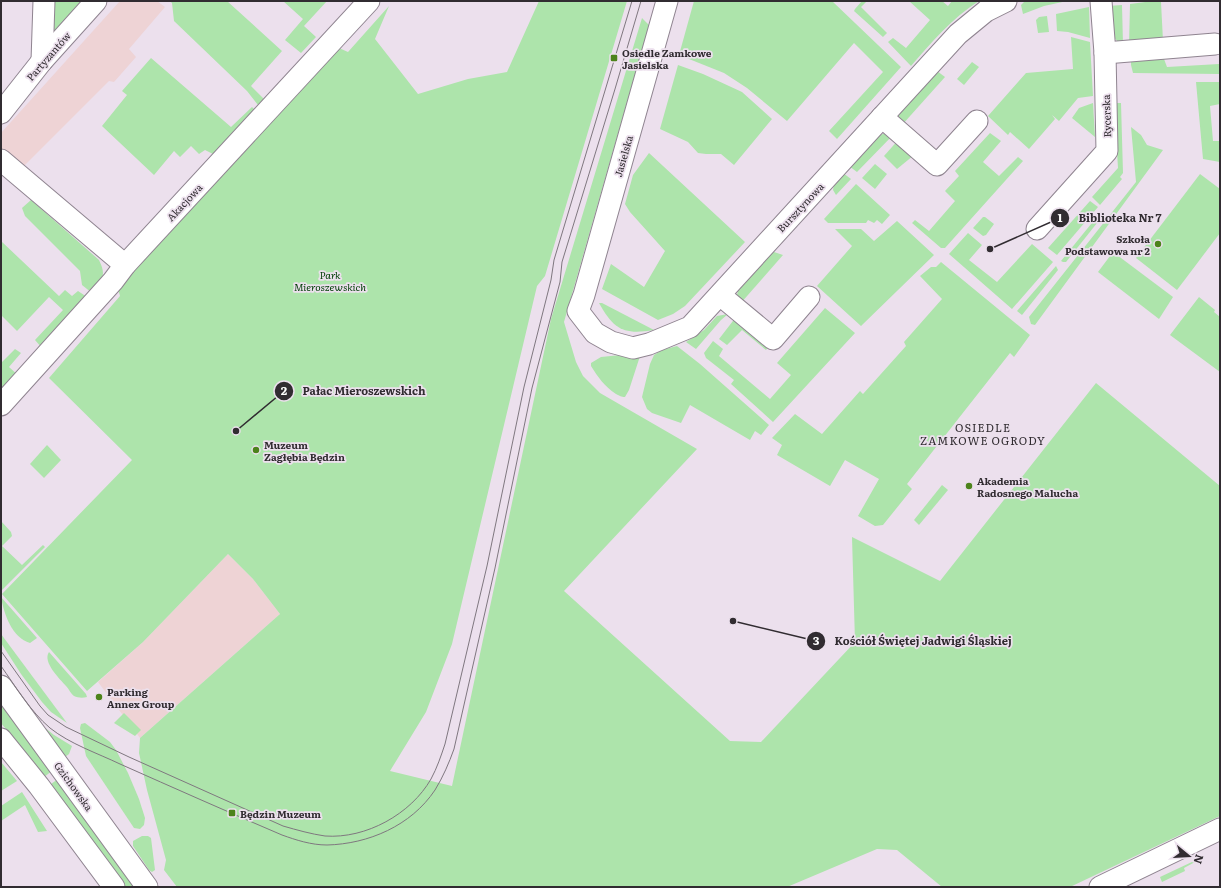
<svg xmlns="http://www.w3.org/2000/svg" width="1221" height="888" viewBox="0 0 1221 888" font-family="Literata,serif">
	<style>
		.commercial { fill: #eed3d5 }
		.green { fill: #ade4ab }
		.lines { fill: none; stroke-linecap: round; stroke-linejoin: round }
		.minor-casing { stroke: #8f8490; stroke-width: 23 }
		.minor { stroke: #fff; stroke-width: 21 }
		.tram { stroke: #7f777f; stroke-width: 1 }
		.poi-dot { fill: #4c831b; stroke: #ece0ed; stroke-width: 1.5 }
		.labels { text-anchor: middle; dominant-baseline: central; stroke-width: 3.5; stroke-linejoin: round; paint-order: stroke }
		.poi-label { font-size: 10px; font-weight: bold; fill: #312c31; stroke: #ece0ed; text-anchor: start }
		.street-label { font-size: 10px; fill: #312c31; stroke: #ece0ed }
		.park-label { font-size: 10px; font-style: italic; fill: #044009; stroke: #ece0ed }
		.neighbourhood-label { font-size: 11px; letter-spacing: 1px; fill: #312c31; stroke: #ece0ed }
		.leader { fill: none; stroke: #312c31; stroke-width: 1.5 }
		.callout-dot { fill: #312c31; stroke: #ece0ed; stroke-width: 1.5 }
		.mark-label { font-size: 12px; text-anchor: middle; font-weight: bold; fill: #fff }
		.callout-label { font-size: 11px; text-anchor: middle; font-weight: bold; fill: #312c31; stroke: #ece0ed; stroke-width: 3.5; stroke-linejoin: round; paint-order: stroke }
	</style>
	<rect width="100%" height="100%" fill="#ece0ed"/>
	<g class="commercial">
		<polygon points="120,1 157,1 165,7 129,49 136,57 114,82 109,81 19,171 1,155 1,133"/>
		<polygon points="228,554 253,579 280,614 140,738 98,682 143,642"/>
	</g>
	<g class="green">
		<polygon points="53,1 83,1 53,35"/>
		<polygon points="170,1 227,1 282,51 251,86 265,100 258,105 247,91 174,21 172,3"/>
		<polygon points="283,1 327,1 304,26 316,37 301,53 285,40 303,19"/>
		<polygon points="539,1 627,1 545,276 537,286 452,644 426,712 390,771 452,786 551,319 642,18 649,25 564,322 576,362 583,376 600,393 697,449 564,591 730,741 761,742 855,642 852,537 940,581 1096,383 1220,486 1220,816 1070,887 942,887 897,850 877,849 787,887 177,887 164,870 166,860 147,790 139,753 140,738 280,614 253,579 228,554 143,642 87,691 2,594 132,460 49,378 120,296 117,285 339,48 348,52 389,6 375,39 418,94 468,79 507,72"/>
		<polygon points="694,1 832,1 901,67 837,139 829,131 883,72 854,43 787,121 747,88 724,73 679,55"/>
		<polygon points="862,1 867,1 861,7 887,33 883,37 854,11 855,9"/>
		<path d="M909,1H942L948,6L952,1H979C952,18 931,43 911,66L888,42L893,38L906,48L930,20Z"/>
		<polygon points="1025,1 1067,1 1044,6 1023,14 1021,5"/>
		<polygon points="1153,1 1160,1 1161,2 1163,41 1129,45 1130,4"/>
		<polygon points="1122,5 1123,44 1118,42 1112,35 1108,6"/>
		<polygon points="1089,7 1090,38 1068,32 1057,31 1056,14"/>
		<polygon points="1047,16 1049,32 1038,33 1036,20 1039,17"/>
		<polygon points="1071,37 1090,42 1093,96 1078,98 1059,121 1052,115 1055,119 1029,149 1010,132 1008,135 988,116 1026,73 1073,69"/>
		<polygon points="1161,51 1167,67 1219,64 1220,74 1133,73 1131,65 1131,56"/>
		<polygon points="151,58 231,127 252,107 256,111 215,155 205,150 199,154 191,146 180,157 174,151 154,175 102,126 127,95 122,91"/>
		<polygon points="972,62 979,67 964,85 957,79"/>
		<polygon points="678,65 703,74 742,92 772,119 734,165 721,154 706,154 698,153 688,142 660,129"/>
		<polygon points="937,71 945,77 902,125 899,120 899,114"/>
		<polygon points="1196,82 1220,82 1220,104 1210,106 1213,141 1220,141 1220,162 1203,159"/>
		<polygon points="1093,103 1095,137 1072,118 1079,108"/>
		<polygon points="1114,103 1121,103 1123,173 1120,177 1122,179 1100,205 1092,197 1118,168"/>
		<polygon points="1131,127 1141,135 1147,145 1163,150 1035,325 1031,324 1029,317 1136,182"/>
		<path d="M887,133L894,134L857,172L849,166C859,156 873,135 887,133Z"/>
		<polygon points="990,133 1001,141 983,162 999,176 1018,157 1023,161 945,248 941,248 912,223 915,220 929,231 955,201 945,191 959,176 955,171"/>
		<polygon points="900,138 919,151 897,169 884,156"/>
		<polygon points="649,153 745,242 685,306 673,314 658,320 602,289 611,264 644,287 665,251 630,212 625,204 633,175"/>
		<polygon points="875,164 887,174 875,189 862,178"/>
		<polygon points="843,173 851,179 836,195 833,190 834,184"/>
		<polygon points="1200,174 1220,189 1220,233 1177,290 1136,258"/>
		<polygon points="856,184 890,215 882,224 877,220 874,223 868,220 866,223 828,223 824,219"/>
		<path d="M31,200L99,260C107,276 102,280 92,293L82,285L80,271L25,216L22,208Z"/>
		<polygon points="1090,201 1098,207 1057,255 1048,248"/>
		<polygon points="1100,213 1102,215 1101,218 1066,262 1063,262 1061,261"/>
		<polygon points="983,217 985,217 994,224 986,235 983,236 973,228"/>
		<polygon points="897,221 934,255 861,326 817,286 852,246 835,229 861,229 874,241"/>
		<polygon points="968,233 982,245 969,260 997,282 1032,244 1053,262 1012,309 949,254"/>
		<polygon points="1,241 59,296 65,290 72,296 78,291 87,297 42,348 35,340 63,310 49,297 17,331 1,315"/>
		<polygon points="771,251 783,255 740,304 737,295 739,287"/>
		<polygon points="1113,252 1173,297 1159,319 1098,272"/>
		<polygon points="941,262 1030,335 1014,357 1010,353 907,484 912,489 883,525 875,526 858,516 879,479 845,460 830,486 777,455 782,445 772,438 795,414 822,434 860,391 863,394 906,346 904,342 942,299 920,276 931,267 936,267"/>
		<polygon points="1056,266 1058,270 1022,315 1017,311"/>
		<polygon points="1199,297 1215,310 1214,312 1220,317 1220,372 1170,335"/>
		<path d="M599,303H602L654,330C624,335 614,330 599,303Z"/>
		<polygon points="825,308 855,333 773,422 731,384 734,380 706,358 704,353 713,341 723,349 719,356 770,399 791,375 777,363"/>
		<polygon points="728,314 721,320 696,349 686,342 704,330 717,316"/>
		<polygon points="736,317 772,342 766,350 742,330 727,345 719,339"/>
		<polygon points="677,346 700,364 769,425 761,435 755,431 750,440 690,405 681,423 652,413 647,409 642,397 650,364 654,355 662,350"/>
		<polygon points="15,349 21,353 9,367 19,376 1,393 1,363"/>
		<path d="M641,353L629,390L625,397C621,397 620,396 616,394C604,386 598,377 591,366V363L601,357Z"/>
		<polygon points="47,445 61,460 44,478 30,464"/>
		<polygon points="942,485 948,490 919,525 914,520"/>
		<polygon points="1,521 11,532 12,536 2,546 22,565 43,545 45,547 1,591"/>
		<path d="M1,597L37,638L30,643C12,638 4,614 1,597Z"/>
		<polygon points="1,634 67,723 51,712 42,702 21,674 1,643"/>
		<path d="M49,652L86,694L87,697C83,698 78,698 74,696C71,694 69,689 66,686C60,679 42,662 49,652Z"/>
		<polygon points="1,702 52,771 44,777 1,723"/>
		<polygon points="124,713 141,730 135,736 114,723"/>
		<polygon points="39,723 54,735 72,746 69,754 65,757"/>
		<polygon points="85,723 110,742 116,750 128,773 139,799 145,818 144,825 140,829 134,828 86,756 80,728 81,724"/>
		<polygon points="1,762 17,781 1,791"/>
		<polygon points="58,779 137,887 125,887 51,784"/>
		<polygon points="22,792 47,831 38,832 25,805 1,821 1,806"/>
		<polygon points="142,836 148,836 151,838 155,870 152,872 149,870 133,846 133,841"/>
		<polygon points="1194,861 1195,862 1184,868 1185,871 1162,882 1160,877"/>
	</g>
	<g class="lines">
		<defs>
			<g id="minor">
				<polyline points="667,1 584,295 578,311 595,333 611,342 633,348 649,344 690,327 958,34 986,11 1006,1"/>
				<polyline points="1105,53 1215,44"/>
				<polyline points="42,61 44,1"/>
				<polyline points="1,113 42,61 96,1"/>
				<polyline points="882,117 937,165 977,121"/>
				<polyline points="1,160 125,265"/>
				<polyline points="1037,229 1107,151 1105,53 1101,1"/>
				<polyline points="720,295 773,339 809,297"/>
				<polyline points="1,405 113,281 125,265 369,1"/>
				<polyline points="1,686 147,887"/>
				<polyline points="1,739 39,786 114,887"/>
				<polyline points="1100,887 1220,829"/>
			</g>
		</defs>
		<use href="#minor" class="minor-casing"/>
		<use href="#minor" class="minor"/>
		<g class="tram">
			<path d="M1,651L40,706L48,715L66,727L129,757L283,826C297,830 311,834 325,836C366,839 411,814 431,779C437,768 441,756 445,744L487,566L524,387L551,280L554,260L632,1"/>
			<path d="M1,666C16,687 30,711 50,728C70,744 97,753 120,764C174,788 228,812 282,835C296,840 311,845 327,845C368,844 411,826 435,790C443,777 449,763 454,749L495,568L532,388L560,282L562,262L615,89L641,1"/>
		</g>
	</g>
	<g class="poi-dot">
		<rect x="610" y="54" width="8" height="8" rx="2"/>
		<circle cx="1158" cy="244" r="4"/>
		<circle cx="256" cy="450" r="4"/>
		<circle cx="969" cy="486" r="4"/>
		<circle cx="99" cy="697" r="4"/>
		<rect x="228" y="809" width="8" height="8" rx="2"/>
	</g>
	<g class="labels">
		<g class="poi-label">
			<text x="622" y="52">Osiedle Zamkowe<tspan x="622" dy="12">Jasielska</tspan></text>
			<text x="1150" y="238" text-anchor="end">Szkoła<tspan x="1150" dy="12">Podstawowa nr 2</tspan></text>
			<text x="264" y="444">Muzeum<tspan x="264" dy="12">Zagłębia Będzin</tspan></text>
			<text x="977" y="480">Akademia<tspan x="977" dy="12">Radosnego Malucha</tspan></text>
			<text x="107" y="691">Parking<tspan x="107" dy="12">Annex Group</tspan></text>
			<text x="240" y="813">Będzin Muzeum</text>
		</g>
		<g class="street-label">
			<text transform="translate(48 56) rotate(-49)">Partyzantów</text>
			<text transform="translate(1106 116) rotate(-92)">Rycerska</text>
			<text transform="translate(623 156) rotate(-74)">Jasielska</text>
			<text transform="translate(184 202) rotate(-47)">Akacjowa</text>
			<text transform="translate(800 207) rotate(-47)">Bursztynowa</text>
			<text transform="translate(74 786) rotate(54)">Gzichowska</text>
		</g>
		<g class="park-label">
			<text x="330" y="274">Park<tspan x="330" dy="12">Mieroszewskich</tspan></text>
		</g>
		<g class="neighbourhood-label">
			<text x="983" y="427">OSIEDLE<tspan x="983" dy="13">ZAMKOWE OGRODY</tspan></text>
		</g>
	</g>
	<path class="leader" d="M990 249L1060 218M236 431L284 391M733 621L816 641"/>
	<g class="callout-dot">
		<circle cx="990" cy="249" r="4"/>
		<circle cx="236" cy="431" r="4"/>
		<circle cx="733" cy="621" r="4"/>
		<circle cx="1060" cy="218" r="10"/>
		<circle cx="284" cy="391" r="10"/>
		<circle cx="816" cy="641" r="10"/>
	</g>
	<g class="mark-label">
		<text x="1060" y="222">1</text>
		<text x="284" y="395">2</text>
		<text x="816" y="645">3</text>
	</g>
	<g class="callout-label">
		<text x="1120" y="222">Biblioteka Nr 7</text>
		<text x="364" y="395">Pałac Mieroszewskich</text>
		<text x="923" y="645">Kościół Świętej Jadwigi Śląskiej</text>
	</g>
	<rect width="1221" height="888" fill="none" stroke="#312c31" stroke-width="4"/>
	<g transform="translate(1189 856) rotate(108)" stroke="#ece0ed" stroke-width="3" paint-order="stroke">
	<path d="M0-3L7 15L0 10L-7 15Z" fill="#312c31"/>
	<text y="-6" font-size="11" font-weight="bold" text-anchor="middle" fill="#312c31">N</text>
	</g>
</svg>
